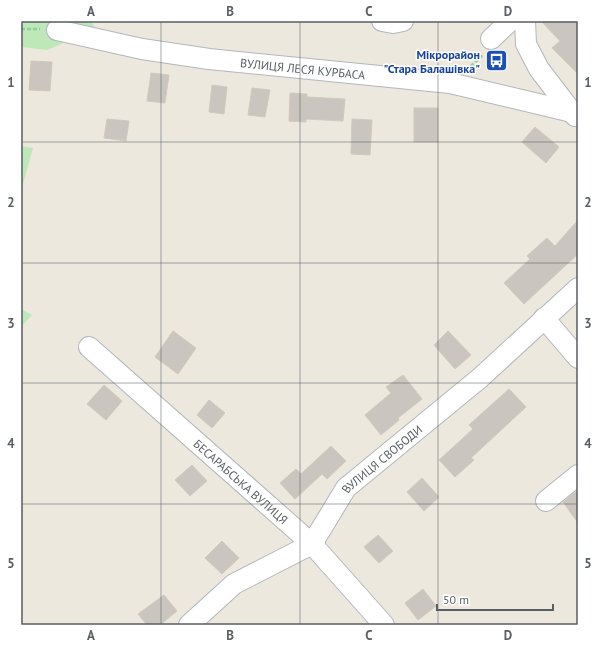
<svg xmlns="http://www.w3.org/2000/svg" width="599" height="646" viewBox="0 0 599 646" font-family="'PT Sans',sans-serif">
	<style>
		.green { fill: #bee8b8 }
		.building { fill: #cac5be; stroke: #d2c9bc }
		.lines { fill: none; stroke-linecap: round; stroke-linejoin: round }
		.minor-casing { stroke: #b2b7bc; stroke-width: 22 }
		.path { stroke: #92ce9c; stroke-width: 2.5; stroke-dasharray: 4 2; stroke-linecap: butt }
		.minor { stroke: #fff; stroke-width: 20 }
		.grid { fill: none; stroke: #585e62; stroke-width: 1; stroke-opacity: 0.55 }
		.labels { text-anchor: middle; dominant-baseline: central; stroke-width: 3; stroke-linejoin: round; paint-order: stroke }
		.transit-label { font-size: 12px; font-weight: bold; fill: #164399; stroke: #fff; text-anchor: end }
		.street-label { font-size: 12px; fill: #585e62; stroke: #fff }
		.neatline { fill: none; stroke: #585e62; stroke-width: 1.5 }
		.grid-label { font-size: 13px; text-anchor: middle; font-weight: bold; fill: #585e62 }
	</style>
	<rect width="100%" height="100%" fill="#ede8de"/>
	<g class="green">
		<polygon points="21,21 91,21 96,29 47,50 21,47"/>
		<polygon points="21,146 33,148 21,191"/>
		<polygon points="21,309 32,315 21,327"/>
	</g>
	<g class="building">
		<polygon points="541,21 578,21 578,74 552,48 560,41"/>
		<polygon points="31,61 52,62 50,91 29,90"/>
		<polygon points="151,73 169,75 165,103 147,101"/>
		<polygon points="212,85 227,87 224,114 209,112"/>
		<polygon points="252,88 270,90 265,117 248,115"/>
		<polygon points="290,93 307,94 307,97 345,99 343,121 306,119 306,122 289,121"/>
		<rect x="414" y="108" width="24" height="34"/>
		<polygon points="107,119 129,121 126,141 104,138"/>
		<polygon points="352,119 372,120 370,155 351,154"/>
		<polygon points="535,127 559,147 546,163 522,142"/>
		<polygon points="578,220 578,254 524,304 504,283 530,259 527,256 547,238 555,246"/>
		<polygon points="173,331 196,348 178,374 155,357"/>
		<polygon points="448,331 471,355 455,369 434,345"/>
		<polygon points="403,375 422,399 398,418 399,420 381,435 365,415 391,393 386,387"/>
		<polygon points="104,385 122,401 106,420 87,404"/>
		<polygon points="509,389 526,407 471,458 474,460 455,477 439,460 473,429 469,425"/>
		<polygon points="209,400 225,413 212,428 197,415"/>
		<polygon points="331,446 346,461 327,479 322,474 295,499 280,483 296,469 301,474"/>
		<polygon points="192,465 207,481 190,496 175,480"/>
		<polygon points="422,478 439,497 424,511 407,492"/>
		<polygon points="578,490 578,523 563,502"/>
		<polygon points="378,535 393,551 379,563 364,547"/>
		<polygon points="222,541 239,558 222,574 205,558"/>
		<polygon points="423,589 436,606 418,620 405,603"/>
		<polygon points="164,595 177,611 160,625 147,625 138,614"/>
	</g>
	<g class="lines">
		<defs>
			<g id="minor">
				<polyline points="382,21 393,23 403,21"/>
				<polyline points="525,21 526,44 539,69 575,116"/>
				<path id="s1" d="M57,30L142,49L209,59L450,83L572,112"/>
				<polyline points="491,39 510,21"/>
				<polyline points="544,318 578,358"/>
				<path id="s2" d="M89,347L312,544L384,625"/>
				<polyline points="546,501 578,475"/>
				<path id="s3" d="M189,625L234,584L312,544L346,488L480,378L578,288"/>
			</g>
		</defs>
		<use href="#minor" class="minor-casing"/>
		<g class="path">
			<polyline points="21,29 40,29"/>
			<polyline points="466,70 480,58 483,54"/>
		</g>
		<use href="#minor" class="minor"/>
	</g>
	<path class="grid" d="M161,21V625M300,21V625M438,21V625M21,142H578M21,263H578M21,383H578M21,504H578"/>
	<defs>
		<symbol id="bus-square" viewBox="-11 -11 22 22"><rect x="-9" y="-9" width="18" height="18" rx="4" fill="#1a4fb4" stroke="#fff"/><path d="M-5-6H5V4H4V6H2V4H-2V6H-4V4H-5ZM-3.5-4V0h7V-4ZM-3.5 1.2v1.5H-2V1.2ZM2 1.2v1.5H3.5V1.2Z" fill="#fff"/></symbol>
	</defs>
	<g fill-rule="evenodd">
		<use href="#bus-square" x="484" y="48" width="25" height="25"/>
	</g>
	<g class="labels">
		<g class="transit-label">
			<text x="480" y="54">Мікрорайон<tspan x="480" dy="14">"Стара Балашівка"</tspan></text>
		</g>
		<g class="street-label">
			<text stroke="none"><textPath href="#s1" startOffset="249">ВУЛИЦЯ ЛЕСЯ КУРБАСА</textPath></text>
			<text stroke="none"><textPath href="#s3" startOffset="260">ВУЛИЦЯ СВОБОДИ</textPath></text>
			<text stroke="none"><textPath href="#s2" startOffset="203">БЕСАРАБСЬКА ВУЛИЦЯ</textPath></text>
		</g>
	</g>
	<rect width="599" height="646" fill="none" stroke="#ffffff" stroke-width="44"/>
	<path d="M437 604v6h116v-6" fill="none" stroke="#585e62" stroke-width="2"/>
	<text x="443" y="604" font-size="12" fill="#585e62" stroke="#ffffff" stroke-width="3" paint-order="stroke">50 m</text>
	<rect x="22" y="22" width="555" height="602" class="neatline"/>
	<g class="grid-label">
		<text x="91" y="16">A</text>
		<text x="230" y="16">B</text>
		<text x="369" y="16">C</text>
		<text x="508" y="16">D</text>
		<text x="11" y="87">1</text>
		<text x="588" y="87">1</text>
		<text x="11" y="207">2</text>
		<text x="588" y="207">2</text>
		<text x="11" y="328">3</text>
		<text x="588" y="328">3</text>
		<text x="11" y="448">4</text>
		<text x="588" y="448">4</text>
		<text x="11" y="568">5</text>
		<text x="588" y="568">5</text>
		<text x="91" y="640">A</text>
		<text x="230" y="640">B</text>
		<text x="369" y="640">C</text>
		<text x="508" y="640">D</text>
	</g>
</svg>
